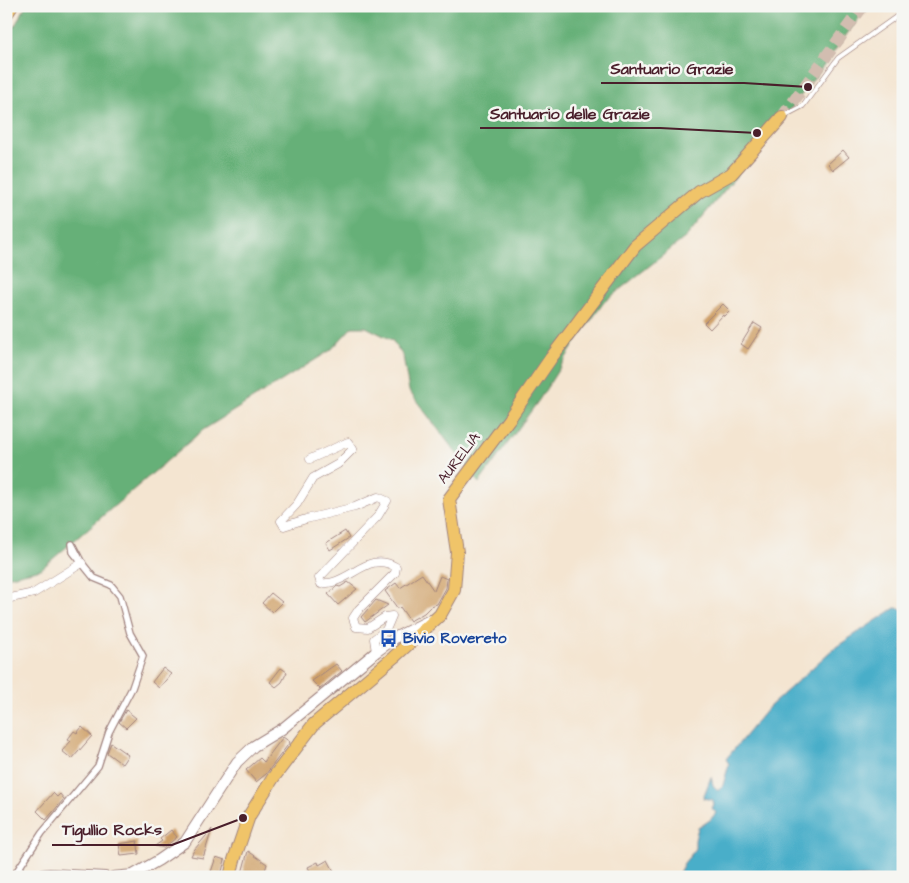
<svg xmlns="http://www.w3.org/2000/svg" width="909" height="883" viewBox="0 0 909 883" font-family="'Architects Daughter',sans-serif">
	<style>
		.forest { fill: #66b078; stroke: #586852 }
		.water { fill: #4aaec9; stroke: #4a667a }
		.building { fill: #cfa067 }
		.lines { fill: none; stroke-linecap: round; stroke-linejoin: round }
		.primary-tunnel { stroke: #d2bdb0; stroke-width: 12; stroke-dasharray: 12 6; stroke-linecap: butt }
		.service-casing { stroke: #9f827e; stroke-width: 5.5 }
		.pedestrian-casing { stroke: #9f827e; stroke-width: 8 }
		.minor-casing { stroke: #9f827e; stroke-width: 9 }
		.tertiary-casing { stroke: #9f827e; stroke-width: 12 }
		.primary-casing { stroke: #9f827e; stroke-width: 14 }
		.motorway-casing { stroke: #9f827e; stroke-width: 17 }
		.service { stroke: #fff; stroke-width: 4 }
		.pedestrian { stroke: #fff; stroke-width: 5.5 }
		.minor { stroke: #fff; stroke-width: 8 }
		.tertiary { stroke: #fff; stroke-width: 10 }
		.primary { stroke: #f0c469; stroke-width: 12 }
		.motorway { stroke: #f0c469; stroke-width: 15 }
		.labels { text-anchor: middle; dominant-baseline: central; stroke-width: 5; stroke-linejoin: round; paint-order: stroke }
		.street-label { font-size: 15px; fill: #4a1f2b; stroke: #f6f6f2 }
		.transit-label { font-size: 15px; font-weight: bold; fill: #164399; stroke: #f6f6f2; text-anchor: start }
		.leader { fill: none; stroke: #4a1f2b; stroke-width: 2 }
		.callout-dot { fill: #4a1f2b; stroke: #f6f6f2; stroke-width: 2 }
		.callout-label { font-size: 16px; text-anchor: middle; font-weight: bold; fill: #4a1f2b; stroke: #f6f6f2; stroke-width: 5; stroke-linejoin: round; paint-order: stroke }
	</style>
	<rect width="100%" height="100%" fill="#f6f6f2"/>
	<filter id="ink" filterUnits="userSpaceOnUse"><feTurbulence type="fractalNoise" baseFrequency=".02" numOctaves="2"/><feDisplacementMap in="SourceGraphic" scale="10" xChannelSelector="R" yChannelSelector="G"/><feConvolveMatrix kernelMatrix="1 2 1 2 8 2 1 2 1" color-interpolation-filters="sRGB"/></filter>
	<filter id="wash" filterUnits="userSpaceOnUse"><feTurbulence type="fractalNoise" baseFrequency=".0096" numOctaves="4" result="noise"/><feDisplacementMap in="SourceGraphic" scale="20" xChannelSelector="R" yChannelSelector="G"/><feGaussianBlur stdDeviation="1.12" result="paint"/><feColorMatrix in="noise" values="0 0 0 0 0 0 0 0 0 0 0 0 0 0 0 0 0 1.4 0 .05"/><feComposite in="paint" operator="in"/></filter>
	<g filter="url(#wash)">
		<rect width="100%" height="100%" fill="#f4e5d1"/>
		<polygon class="forest" points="26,6 868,6 784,118 686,237 604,302 576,342 539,400 479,483 409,391 403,356 392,340 366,327 352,327 331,350 203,430 41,569 6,577 6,41"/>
		<polygon class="water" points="895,608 903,609 903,877 677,877 684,863 695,850 695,840 698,828 710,820 716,813 711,807 714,805 713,800 703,798 711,777 713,785 718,791 723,785 729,764 726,759 768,708 833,649"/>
		<g id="blocks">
			<g class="building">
				<polygon points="843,150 849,157 833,170 828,164"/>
				<polygon points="723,304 730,311 724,317 723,315 710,329 704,323"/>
				<polygon points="754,323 762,328 748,349 741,344"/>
				<polygon points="345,531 349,538 330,550 326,543"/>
				<polygon points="422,574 434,591 440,576 447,579 446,588 437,604 431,606 424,613 410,621 400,607 398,609 385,591 396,583 400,588"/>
				<polygon points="348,582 357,589 338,605 328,594 337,586 340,587"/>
				<polygon points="271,593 282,602 272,612 262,603"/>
				<polygon points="376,600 388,605 365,622 361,617"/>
				<polygon points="336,664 342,671 320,689 312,681"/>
				<polygon points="163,668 171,674 159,688 152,682"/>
				<polygon points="281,668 287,672 282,682 276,687 270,682"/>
				<polygon points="126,710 136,718 126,728 119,722"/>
				<polygon points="82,727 92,736 72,759 62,751 71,741 68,739 74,731 77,733"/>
				<polygon points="283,737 290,742 266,774 256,782 246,770 260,758 264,762"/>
				<polygon points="111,743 128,755 122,764 107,753"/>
				<polygon points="53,793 57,797 60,794 64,799 46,820 37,811"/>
				<polygon points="212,829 203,858 191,856 194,850"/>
				<polygon points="171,830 177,837 164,848 155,846 162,841 160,839"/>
				<polygon points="138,841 137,844 138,845 139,854 121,856 119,844"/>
				<polygon points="248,851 267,864 263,877 241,877"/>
				<polygon points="216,857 225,860 221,875 211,872"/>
				<polygon points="328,860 335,873 328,877 313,877 308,867 318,862 319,865"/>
			</g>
		</g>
	</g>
	<g filter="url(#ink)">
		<use href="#blocks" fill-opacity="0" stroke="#9f827e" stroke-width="1"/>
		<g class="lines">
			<polyline class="primary-tunnel" points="782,117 863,6"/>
			<defs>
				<polyline id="service" points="784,116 803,106 838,58 903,12"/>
				<polyline id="pedestrian" points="13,877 42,833 98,766 109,732 132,688 143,656 130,633 120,596 111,585 94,578 73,552 72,544 82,563"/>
				<g id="minor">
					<path d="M310,459L348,442L353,449L338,464L313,478L297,504L281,521L284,526L306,519L355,507L378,497L387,501L378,516L319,578L321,584C325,583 330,583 333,582C355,576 371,552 396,567L395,573L359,609L353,618L356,627L368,628L385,617L392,616L386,630L374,639L376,652"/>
					<polyline points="6,599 34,593 82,563"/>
				</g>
				<g id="tertiary">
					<polyline points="26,877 50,874 105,877"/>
					<polyline points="113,877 133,875 159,860 185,842 237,762 254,746 282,729 376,652 398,636 430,620"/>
				</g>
				<polyline id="primary" points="230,877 234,860 249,816 273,778 314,724 394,657 440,615 454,590 457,552 449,499 509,419 551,358 635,246 699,192 731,174 782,117"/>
				<polyline id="motorway" points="6,12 10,6"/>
			</defs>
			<use href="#service" class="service-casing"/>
			<use href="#pedestrian" class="pedestrian-casing"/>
			<use href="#minor" class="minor-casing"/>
			<use href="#tertiary" class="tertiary-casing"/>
			<use href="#primary" class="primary-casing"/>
			<use href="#motorway" class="motorway-casing"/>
			<use href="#service" class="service"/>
			<use href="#pedestrian" class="pedestrian"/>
			<use href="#minor" class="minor"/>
			<use href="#tertiary" class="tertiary"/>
			<use href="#primary" class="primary"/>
			<use href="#motorway" class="motorway"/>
		</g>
	</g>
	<defs>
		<symbol id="bus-bare" viewBox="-9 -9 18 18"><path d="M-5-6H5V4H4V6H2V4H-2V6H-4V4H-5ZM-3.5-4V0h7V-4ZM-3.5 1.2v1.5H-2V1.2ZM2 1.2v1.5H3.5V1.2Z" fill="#1a4fb4" stroke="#f6f6f2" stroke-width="2.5" paint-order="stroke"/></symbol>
	</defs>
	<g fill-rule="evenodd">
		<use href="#bus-bare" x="376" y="626" width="25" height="25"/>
	</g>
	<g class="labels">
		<g class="street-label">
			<text transform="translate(459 458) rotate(-53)">AURELIA</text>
		</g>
		<g class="transit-label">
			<text x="403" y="638">Bivio Rovereto</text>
		</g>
	</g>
	<path class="leader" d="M808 87L744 83H601M757 133L660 128H480M243 818L172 845H52"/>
	<g class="callout-dot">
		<circle cx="808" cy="87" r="5"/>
		<circle cx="757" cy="133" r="5"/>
		<circle cx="243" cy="818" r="5"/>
	</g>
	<g class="callout-label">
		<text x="672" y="74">Santuario Grazie</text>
		<text x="570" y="119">Santuario delle Grazie</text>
		<text x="112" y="835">Tigullio Rocks</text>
	</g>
	<rect width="909" height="883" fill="none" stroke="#f6f6f2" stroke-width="25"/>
</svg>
